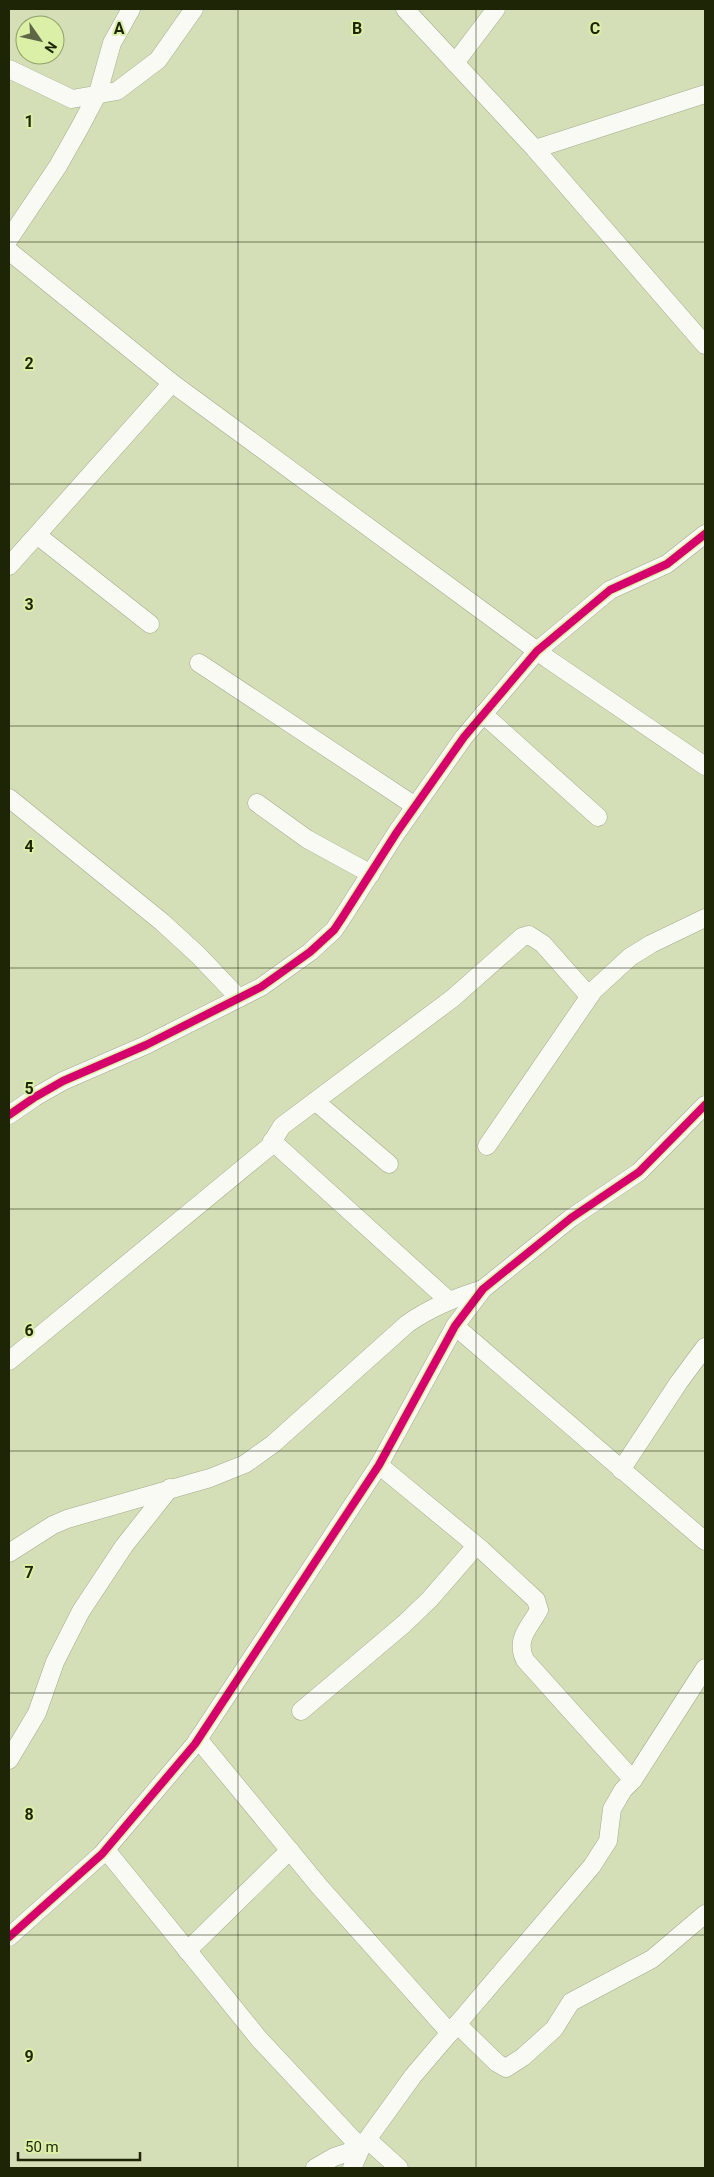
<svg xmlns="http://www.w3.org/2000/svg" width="714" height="2177" viewBox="0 0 714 2177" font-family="Roboto,sans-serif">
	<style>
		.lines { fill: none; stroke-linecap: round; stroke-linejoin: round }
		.minor-casing { stroke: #a2ab8c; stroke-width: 19 }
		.minor { stroke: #f9faf4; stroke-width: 18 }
		.cycleway-casing { stroke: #dbf0a6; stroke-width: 11 }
		.cycleway { stroke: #d6006c; stroke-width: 8 }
		.grid { fill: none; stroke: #1e2507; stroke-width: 1; stroke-opacity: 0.55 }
		.grid-label { font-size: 16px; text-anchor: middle; font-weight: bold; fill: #1e2507; stroke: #dbf0a6; stroke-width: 4; stroke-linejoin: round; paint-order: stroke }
	</style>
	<rect width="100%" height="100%" fill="#d4dfb7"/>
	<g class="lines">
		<defs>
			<g id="minor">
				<polyline points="405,9 535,149 705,345"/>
				<polyline points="455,63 496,9"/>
				<polyline points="9,69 72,99 117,91 158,60 194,9"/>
				<polyline points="535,149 705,94"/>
				<polyline points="9,239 58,166 80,127 98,93 112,43 131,9"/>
				<polyline points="9,251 172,383 548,659 705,766"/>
				<polyline points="37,535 150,624"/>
				<polyline points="9,566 172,383"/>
				<polyline points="199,663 415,806"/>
				<polyline points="483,714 598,817"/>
				<polyline points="9,798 162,922 198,955 239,998"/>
				<polyline points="257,803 307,839 371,874"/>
				<polyline points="315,1101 389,1164"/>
				<polyline points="9,1115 35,1097 63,1081 146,1045 261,987 310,952 334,930 342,918 397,832 464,737 537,651 610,590 667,564 705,534"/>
				<polyline points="272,1141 448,1300"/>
				<polyline points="487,1146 594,990 630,957 651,944 705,918"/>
				<polyline points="455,1326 705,1541"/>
				<polyline points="9,1361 269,1147 282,1126 453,998 522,937 529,935 543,944 589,996"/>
				<path d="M379,1465L482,1550L536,1600L539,1610C529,1628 515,1639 525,1660L633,1780"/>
				<polyline points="621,1470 679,1382 705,1347"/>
				<path d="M9,1553L53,1525L67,1519L210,1478L245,1464L273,1444L407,1324C431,1307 455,1298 483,1289"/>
				<polyline points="301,1711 404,1624 430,1599 476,1546"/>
				<polyline points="198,1739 319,1886 450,2033"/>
				<polyline points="9,1760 37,1713 55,1662 81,1611 124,1546 170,1488"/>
				<polyline points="106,1850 260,2040 361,2148 334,2157 315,2168"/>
				<polyline points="9,1937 102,1854 195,1744 379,1465 455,1326 483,1289 571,1218 639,1172 705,1105"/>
				<polyline points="187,1951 290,1850"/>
				<polyline points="457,2024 497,2063 506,2068 523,2057 554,2029 571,2002 652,1959 705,1914"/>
				<polyline points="368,2140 399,2168"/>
				<polyline points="352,2168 361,2148 413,2076 592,1866 608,1841 612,1809 623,1790 633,1780 705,1668"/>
			</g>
		</defs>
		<use href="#minor" class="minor-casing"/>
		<use href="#minor" class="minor"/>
		<defs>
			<g id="cycleway">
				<polyline points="9,1115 35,1097 63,1081 146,1045 261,987 310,952 334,930 342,918 397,832 464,737 537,651 610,590 667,564 705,534"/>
				<polyline points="9,1937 102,1854 195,1744 379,1465 455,1326 483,1289 571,1218 639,1172 705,1105"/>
			</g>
		</defs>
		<use href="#cycleway" class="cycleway-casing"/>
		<use href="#cycleway" class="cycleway"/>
	</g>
	<path class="grid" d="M238,9V2168M476,9V2168M9,242H705M9,484H705M9,726H705M9,968H705M9,1209H705M9,1451H705M9,1693H705M9,1935H705"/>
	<g class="grid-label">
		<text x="119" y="34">A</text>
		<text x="357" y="34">B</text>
		<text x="595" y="34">C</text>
		<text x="29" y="127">1</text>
		<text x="29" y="369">2</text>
		<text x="29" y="610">3</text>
		<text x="29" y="852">4</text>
		<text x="29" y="1094">5</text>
		<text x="29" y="1336">6</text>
		<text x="29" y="1578">7</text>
		<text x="29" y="1820">8</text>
		<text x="29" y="2062">9</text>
	</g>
	<rect width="714" height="2177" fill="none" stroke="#1e2507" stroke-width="20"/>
	<g transform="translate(40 40) rotate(124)"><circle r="24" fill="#dbf0a6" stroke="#8f9f66"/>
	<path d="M0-4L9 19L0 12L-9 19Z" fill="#5e6645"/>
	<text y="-8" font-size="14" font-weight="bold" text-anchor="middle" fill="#1e2507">N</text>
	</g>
	<path d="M18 2152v8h122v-8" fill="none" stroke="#1e2507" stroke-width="2.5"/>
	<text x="25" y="2152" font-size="15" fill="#1e2507" stroke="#dbf0a6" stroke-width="4" paint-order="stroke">50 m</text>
</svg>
